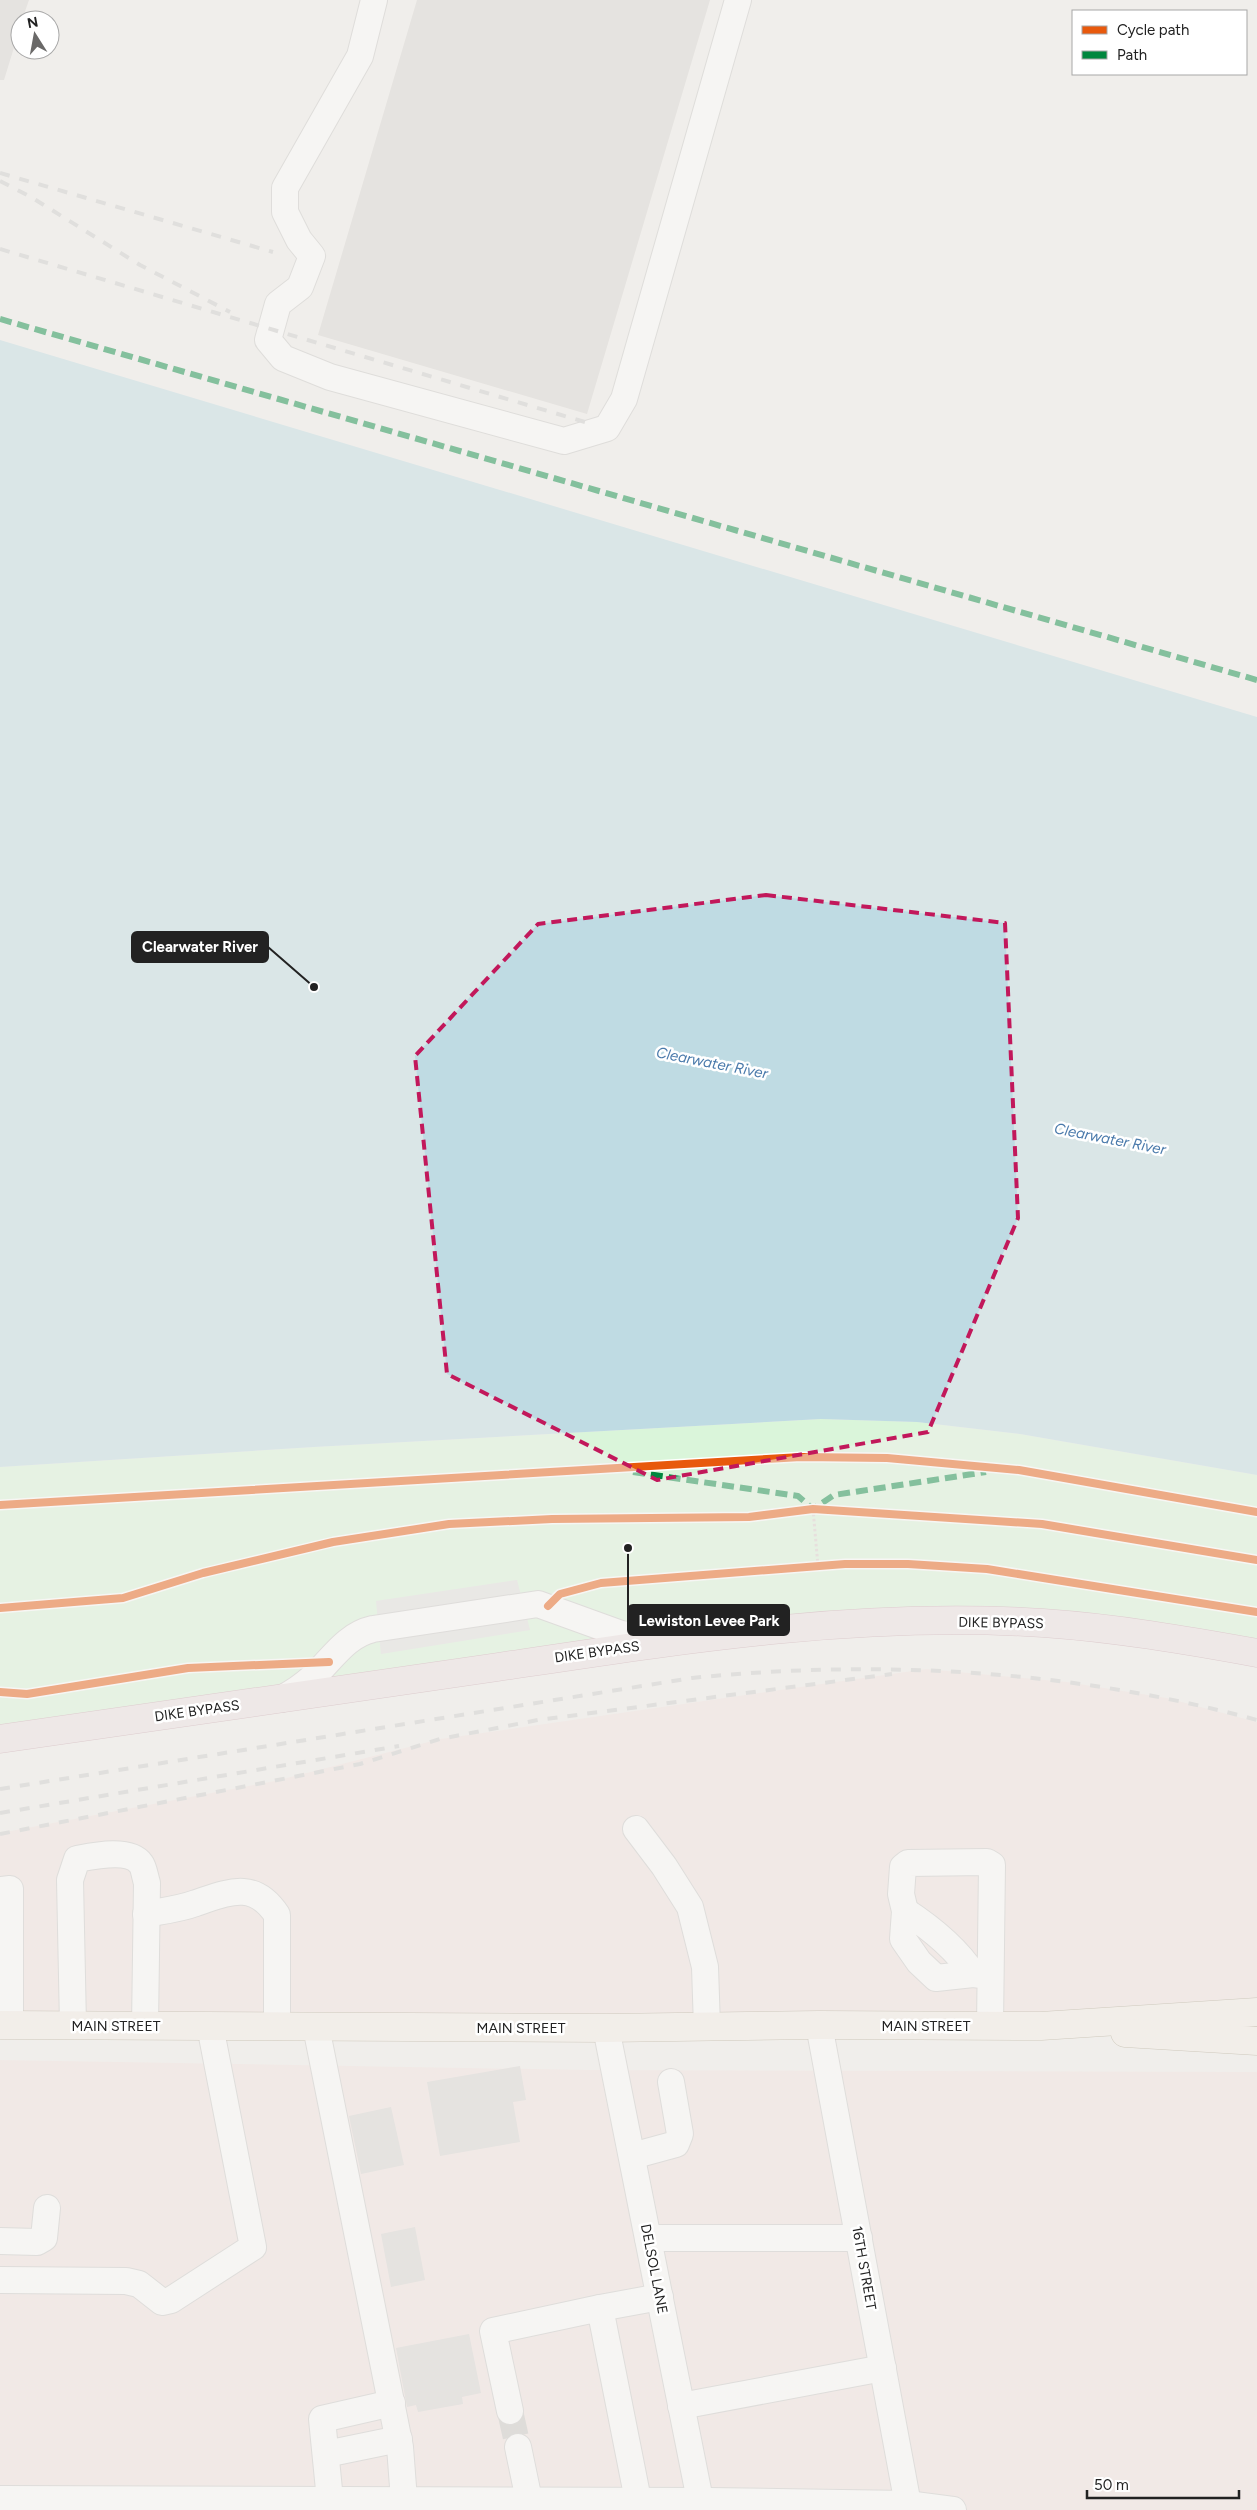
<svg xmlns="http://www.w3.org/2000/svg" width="1257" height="2510" viewBox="0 0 1257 2510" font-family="Figtree,sans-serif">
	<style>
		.commercial { fill: #f1e3e1 }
		.park { fill: #daf5da }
		.parking { fill: #e0dfde }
		.water { fill: #bfdbe3 }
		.building { fill: #d7d4d2 }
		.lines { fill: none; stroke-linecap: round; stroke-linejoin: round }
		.minor-tunnel { stroke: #c7c5c3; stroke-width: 26; stroke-dasharray: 26 13; stroke-linecap: butt }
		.minor-casing { stroke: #c9c8c7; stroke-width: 28 }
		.major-casing { stroke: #a79c86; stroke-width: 29 }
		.highway-casing { stroke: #c5a2ac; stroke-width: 29 }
		.path { stroke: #dccecd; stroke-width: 3; stroke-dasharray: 2.5 2.5; stroke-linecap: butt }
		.minor { stroke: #fdfcfc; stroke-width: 26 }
		.major { stroke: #f3ede7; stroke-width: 28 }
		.highway { stroke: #ece0e2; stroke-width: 28 }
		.rail { stroke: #ccc; stroke-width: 4; stroke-dasharray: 10 10; stroke-linecap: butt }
		.quiet { stroke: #00873e; stroke-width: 6; stroke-dasharray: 12 6; stroke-linecap: butt }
		.cycleway-casing { stroke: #fff; stroke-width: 11 }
		.cycleway { stroke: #e8590c; stroke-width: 8 }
		.marked { fill: none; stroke: #c2185b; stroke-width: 4; stroke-dasharray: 10 6; stroke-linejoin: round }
		.labels { text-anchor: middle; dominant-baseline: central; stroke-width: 5; stroke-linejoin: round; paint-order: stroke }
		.street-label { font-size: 14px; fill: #222; stroke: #fff }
		.water-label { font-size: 15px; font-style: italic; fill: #4a7aab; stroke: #fff }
		.leader { fill: none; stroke: #222; stroke-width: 2 }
		.callout-dot { fill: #222; stroke: #fff; stroke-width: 2 }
		.callout { fill: #222; stroke: #222; stroke-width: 2 }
		.callout-label { font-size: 15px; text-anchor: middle; font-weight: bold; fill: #fff }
	</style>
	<rect width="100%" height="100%" fill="#f0eeeb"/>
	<g class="commercial">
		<polygon points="926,1669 1067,1682 1167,1698 1257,1722 1257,2012 0,2025 0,1833 275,1781 440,1739"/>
		<polygon points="0,2060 590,2070 1257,2072 1257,2510 135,2510 0,2499"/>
	</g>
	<polygon class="park" points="821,1419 917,1422 1020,1434 1257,1475 1257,1653 940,1621 0,1739 0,1467 314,1447"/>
	<polygon class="parking" points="517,1580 530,1630 381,1654 376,1601"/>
	<polygon class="water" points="0,340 1257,717 1257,1475 1020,1434 917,1422 821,1419 314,1447 0,1467"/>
	<g class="building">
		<polygon points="0,0 29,0 22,20 20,20 20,28 4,80 0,80"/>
		<polygon points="417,0 710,0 587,414 318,335"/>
		<polygon points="520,2066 526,2100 513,2102 520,2142 440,2156 427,2082"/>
		<polygon points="391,2107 404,2165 361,2174 349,2116"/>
		<polygon points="415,2227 425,2280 391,2287 381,2234"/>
		<polygon points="469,2334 481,2393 462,2397 463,2404 446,2407 418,2412 416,2405 407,2407 396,2348"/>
	</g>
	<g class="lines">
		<polyline class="minor-tunnel" points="510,2411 518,2447"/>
		<defs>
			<g id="minor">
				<polyline points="374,0 360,56 285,188 285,212 299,240 312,256 300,287 278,304 268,340 283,358 330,377 564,441 607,428 624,399 738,0"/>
				<path d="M281,1699C293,1693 303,1686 313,1677C332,1659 346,1635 373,1629L538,1604L621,1634L658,1639"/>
				<polyline points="636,1829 664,1866 690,1907 705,1967 707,2027"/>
				<polyline points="0,1890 10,1889 10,2025"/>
				<path d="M905,1911C931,1928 956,1948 973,1974"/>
				<path d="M146,1914C162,1911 180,1909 196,1903C229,1892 254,1880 277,1915V2027"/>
				<polyline points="990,1976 973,1974 936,1978 919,1962 903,1939 905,1911 901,1894 903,1867 908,1863 987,1862 992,1865 990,2026"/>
				<path d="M73,2025L70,1880L77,1859C93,1856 130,1848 141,1864C144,1868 145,1877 147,1883L145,2026"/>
				<polyline points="819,2025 909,2510"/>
				<polyline points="316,2027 400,2447 404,2500"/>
				<polyline points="606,2028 702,2510"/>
				<polyline points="632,2156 676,2144 680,2134 671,2082"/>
				<polyline points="648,2238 859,2238"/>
				<polyline points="0,2241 37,2242 44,2238 47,2208"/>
				<polyline points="0,2280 126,2281 139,2284 162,2302 171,2300 253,2247 210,2026"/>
				<polyline points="600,2308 660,2297"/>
				<polyline points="681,2406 883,2368"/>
				<polyline points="510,2411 493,2331 600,2308 638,2500"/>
				<polyline points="518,2447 529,2500"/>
				<polyline points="326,2454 399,2439"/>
				<polyline points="0,2499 709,2501 907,2504 953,2510"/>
				<polyline points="330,2500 322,2419 392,2403"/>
			</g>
			<g id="major">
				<polyline points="0,2025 606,2028 819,2025 1041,2026 1257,2012"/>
				<polyline points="1125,2033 1257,2041"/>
			</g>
			<path id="highway" d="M0,1739C166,1715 332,1691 498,1667C679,1640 859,1611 1043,1623C1115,1628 1186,1640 1257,1653"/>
		</defs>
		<use href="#minor" class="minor-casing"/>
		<use href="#major" class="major-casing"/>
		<use href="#highway" class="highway-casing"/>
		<polyline class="path" points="813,1509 818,1566"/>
		<use href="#minor" class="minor"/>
		<use href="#major" class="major"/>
		<use href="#highway" class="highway"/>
		<g class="rail">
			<polyline points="0,173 273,252"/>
			<polyline points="0,181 31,197 140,265 230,312"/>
			<polyline points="0,249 585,422"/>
			<path d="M0,1789L692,1678C882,1659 1073,1670 1257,1720"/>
			<polyline points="0,1813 399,1746"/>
			<polyline points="0,1834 360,1764 440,1739 538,1720 892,1674"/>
		</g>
		<g class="quiet">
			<polyline points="0,319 1257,680"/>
			<polyline points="633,1472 798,1496 813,1509 834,1495 986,1472"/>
		</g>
		<defs>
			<g id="cycleway">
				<polyline points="0,1505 801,1457 887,1458 1019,1470 1257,1512"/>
				<polyline points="548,1606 560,1594 601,1583 845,1564 908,1564 987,1569 1257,1612"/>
				<polyline points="0,1608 123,1598 203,1573 333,1542 449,1524 552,1519 749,1517 813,1509 1042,1524 1257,1560"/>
				<polyline points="0,1692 27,1694 188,1668 329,1662"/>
			</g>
		</defs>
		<use href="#cycleway" class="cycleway-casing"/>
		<use href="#cycleway" class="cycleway"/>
	</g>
	<path d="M0 0H1257V2510H0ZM766,895L1005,923L1018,1218L928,1432L657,1480L447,1374L415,1056L538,924Z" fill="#f0eeeb" fill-opacity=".55" fill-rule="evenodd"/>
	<path class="marked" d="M766,895L1005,923L1018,1218L928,1432L657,1480L447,1374L415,1056L538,924Z"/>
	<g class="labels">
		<g class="street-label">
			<text transform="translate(1001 1623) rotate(1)">DIKE BYPASS</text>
			<text transform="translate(597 1652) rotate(-8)">DIKE BYPASS</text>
			<text transform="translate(197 1711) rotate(-8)">DIKE BYPASS</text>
			<text x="116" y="2026">MAIN STREET</text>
			<text x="926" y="2026">MAIN STREET</text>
			<text x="521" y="2028">MAIN STREET</text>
			<text transform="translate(864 2268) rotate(80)">16TH STREET</text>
			<text transform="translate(654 2269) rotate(79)">DELSOL LANE</text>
		</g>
		<g class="water-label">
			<text transform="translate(712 1063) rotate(11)">Clearwater River</text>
			<text transform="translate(1110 1139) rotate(11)">Clearwater River</text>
		</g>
	</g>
	<path class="leader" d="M314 987L268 947M628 1548L628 1620"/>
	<g class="callout-dot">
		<circle cx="314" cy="987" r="5"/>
		<circle cx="628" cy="1548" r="5"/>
	</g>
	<g class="callout">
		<rect x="132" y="932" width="136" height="30" rx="5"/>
		<rect x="628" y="1605" width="161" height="30" rx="5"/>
	</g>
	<g class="callout-label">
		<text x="200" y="952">Clearwater River</text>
		<text x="709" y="1626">Lewiston Levee Park</text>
	</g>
	<rect x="1072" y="10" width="175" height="65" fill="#ffffff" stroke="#a7a7a7"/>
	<rect x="1082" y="26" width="25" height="8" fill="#e8590c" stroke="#a7a7a7"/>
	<text x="1117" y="35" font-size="15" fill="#222222">Cycle path</text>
	<rect x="1082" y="51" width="25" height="8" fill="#00873e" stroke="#a7a7a7"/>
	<text x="1117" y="60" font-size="15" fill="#222222">Path</text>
	<g transform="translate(35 35) rotate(349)"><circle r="24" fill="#ffffff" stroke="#a7a7a7"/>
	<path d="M0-4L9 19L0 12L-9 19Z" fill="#6a6968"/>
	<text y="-8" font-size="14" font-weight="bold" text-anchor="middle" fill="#222222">N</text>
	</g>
	<path d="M1087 2490v8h152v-8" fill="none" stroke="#222222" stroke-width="2.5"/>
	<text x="1094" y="2490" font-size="15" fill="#222222" stroke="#ffffff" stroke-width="4" paint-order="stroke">50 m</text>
</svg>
